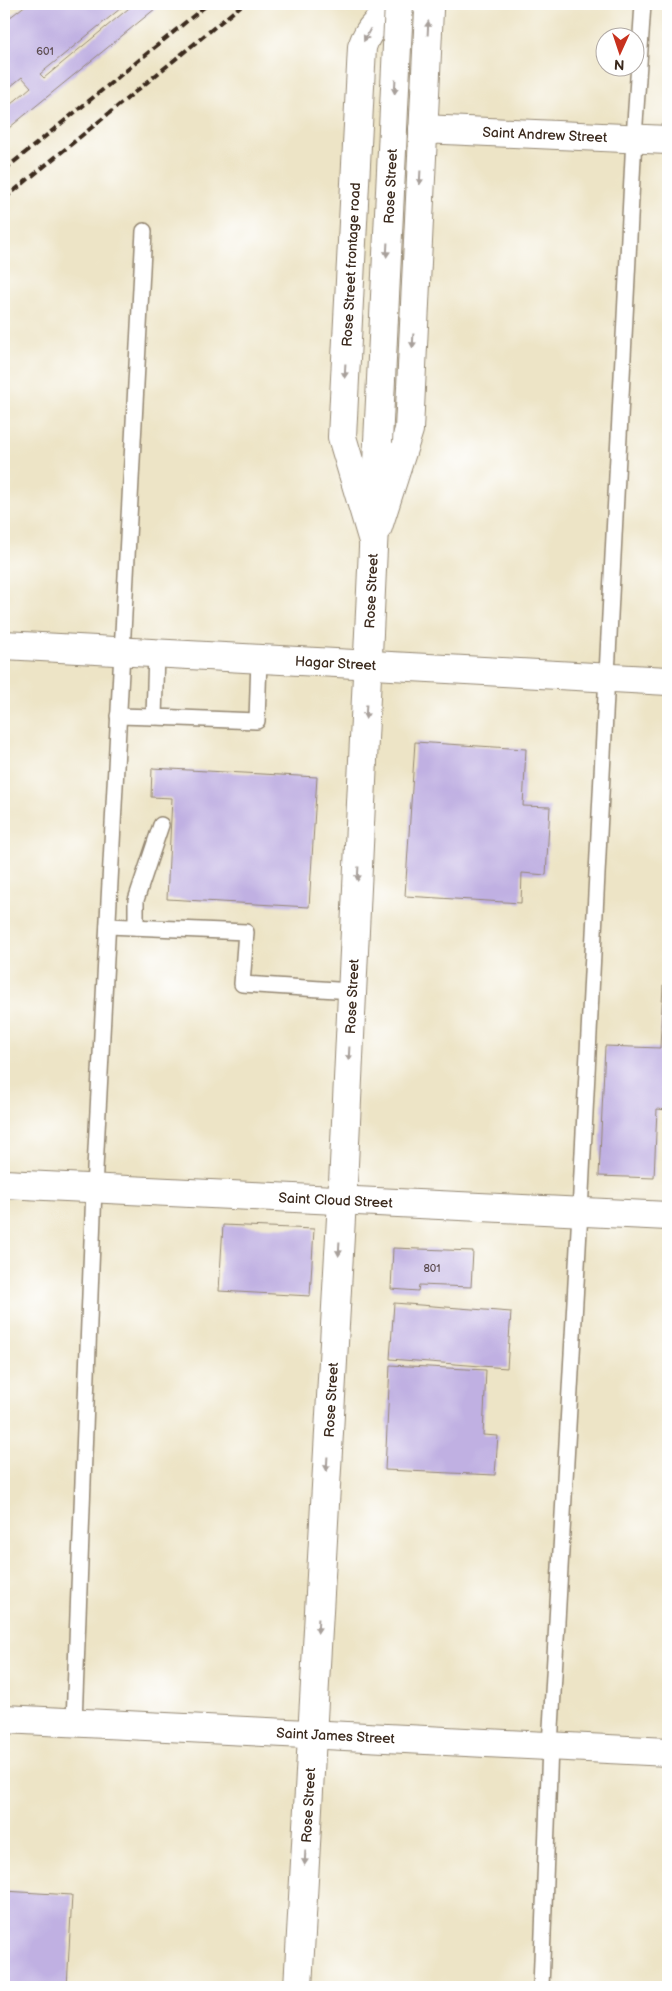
<svg xmlns="http://www.w3.org/2000/svg" width="672" height="1991" viewBox="0 0 672 1991" font-family="'Balsamiq Sans',sans-serif">
	<style>
		.building { fill: #c0b0e2 }
		.lines { fill: none; stroke-linecap: round; stroke-linejoin: round }
		.lane-casing { stroke: #948772; stroke-width: 18 }
		.street-casing { stroke: #948772; stroke-width: 30 }
		.highway-casing { stroke: #948772; stroke-width: 30 }
		.lane { stroke: #fff; stroke-width: 15 }
		.street { stroke: #fff; stroke-width: 28 }
		.highway { stroke: #fff; stroke-width: 28 }
		.rail { stroke: #3b2a1e; stroke-width: 4; stroke-dasharray: 8 4; stroke-linecap: butt }
		.highway-bridge-casing { stroke: #948772; stroke-width: 30; stroke-linecap: butt }
		.highway-bridge { stroke: #fff; stroke-width: 28 }
		.oneway { fill: #a79f9a }
		.labels { text-anchor: middle; dominant-baseline: central; stroke-width: 4; stroke-linejoin: round; paint-order: stroke }
		.number-label { font-size: 11px; fill: #5c4c4f }
		.street-label { font-size: 14px; fill: #3b2a1e; stroke: #fff }
	</style>
	<rect width="100%" height="100%" fill="#fff"/>
	<filter id="ink" filterUnits="userSpaceOnUse"><feTurbulence type="fractalNoise" baseFrequency=".02" numOctaves="2"/><feDisplacementMap in="SourceGraphic" scale="10" xChannelSelector="R" yChannelSelector="G"/><feConvolveMatrix kernelMatrix="1 2 1 2 8 2 1 2 1" color-interpolation-filters="sRGB"/></filter>
	<filter id="wash" filterUnits="userSpaceOnUse"><feTurbulence type="fractalNoise" baseFrequency=".0096" numOctaves="4" result="noise"/><feDisplacementMap in="SourceGraphic" scale="20" xChannelSelector="R" yChannelSelector="G"/><feGaussianBlur stdDeviation="1.12" result="paint"/><feColorMatrix in="noise" values="0 0 0 0 0 0 0 0 0 0 0 0 0 0 0 0 0 1.4 0 .05"/><feComposite in="paint" operator="in"/></filter>
	<g filter="url(#wash)">
		<rect width="100%" height="100%" fill="#ede4c6"/>
		<g id="blocks">
			<g class="building">
				<polygon points="27,4 126,4 40,74 44,78 134,4 161,4 4,132 4,110 31,87 22,77 4,92 4,22"/>
				<polygon points="415,742 526,749 523,806 550,807 546,875 522,873 521,903 405,896"/>
				<polygon points="152,768 317,777 309,907 167,899 172,798 151,797"/>
				<polygon points="663,985 668,985 668,1110 657,1109 654,1178 599,1176 605,1046 660,1048"/>
				<polygon points="223,1225 314,1229 310,1296 219,1291"/>
				<polygon points="393,1248 473,1251 471,1287 419,1285 418,1291 391,1289"/>
				<polygon points="394,1303 511,1312 507,1368 390,1359"/>
				<polygon points="390,1365 486,1370 483,1435 498,1436 495,1475 385,1470"/>
				<polygon points="4,1891 72,1895 67,1987 4,1987"/>
			</g>
		</g>
	</g>
	<g filter="url(#ink)">
		<use href="#blocks" fill-opacity="0" stroke="#948772" stroke-width="1"/>
		<g class="lines">
			<defs>
				<g id="lane">
					<polyline points="156,654 154,717 257,721 259,659"/>
					<polyline points="118,716 154,717"/>
					<polyline points="108,926 246,932 242,984 352,991"/>
					<polyline points="136,927 136,900 161,825"/>
					<polyline points="74,1722 94,1188 144,231"/>
					<polyline points="541,1987 550,1746 580,1212 634,138 643,4"/>
				</g>
				<g id="street">
					<path id="s1" d="M423,129L668,140"/>
					<polyline points="378,527 409,430 429,10 428,4"/>
					<path id="s2" d="M372,538L342,437L362,47C370,23 384,17 403,4"/>
					<path id="s3" d="M4,645L668,681"/>
					<path id="s4" d="M4,1184L668,1216"/>
					<path id="s5" d="M4,1719L668,1752"/>
				</g>
				<g id="highway">
					<path id="s6" d="M298,1987L344,1164L378,442"/>
				</g>
			</defs>
			<use href="#lane" class="lane-casing"/>
			<use href="#street" class="street-casing"/>
			<use href="#highway" class="highway-casing"/>
			<use href="#lane" class="lane"/>
			<use href="#street" class="street"/>
			<use href="#highway" class="highway"/>
			<g class="rail">
				<polyline points="4,170 208,4"/>
				<polyline points="4,199 243,4"/>
			</g>
			<defs>
				<g id="highway-bridge">
					<path id="s7" d="M378,442L399,4"/>
				</g>
			</defs>
			<use href="#highway-bridge" class="highway-bridge-casing"/>
			<use href="#highway-bridge" class="highway-bridge"/>
		</g>
		<defs><path id="oneway-solid" d="M-6-.8H1V-3.2L6.5 0L1 3.2V.8H-6Z" transform="scale(1.25)"/></defs>
		<g class="oneway">
			<use href="#oneway-solid" transform="translate(428 28) rotate(-87)"/>
			<use href="#oneway-solid" transform="translate(367 35) rotate(118)"/>
			<use href="#oneway-solid" transform="translate(395 87) rotate(93)"/>
			<use href="#oneway-solid" transform="translate(420 178) rotate(93)"/>
			<use href="#oneway-solid" transform="translate(387 250) rotate(93)"/>
			<use href="#oneway-solid" transform="translate(413 341) rotate(93)"/>
			<use href="#oneway-solid" transform="translate(345 371) rotate(93)"/>
			<use href="#oneway-solid" transform="translate(366 712) rotate(93)"/>
			<use href="#oneway-solid" transform="translate(358 874) rotate(93)"/>
			<use href="#oneway-solid" transform="translate(349 1054) rotate(93)"/>
			<use href="#oneway-solid" transform="translate(339 1249) rotate(93)"/>
			<use href="#oneway-solid" transform="translate(327 1464) rotate(93)"/>
			<use href="#oneway-solid" transform="translate(318 1626) rotate(93)"/>
			<use href="#oneway-solid" transform="translate(305 1858) rotate(93)"/>
		</g>
	</g>
	<g class="labels">
		<g class="number-label">
			<text x="45" y="51">601</text>
			<text x="432" y="1268">801</text>
		</g>
		<g class="street-label">
			<text stroke="none"><textPath href="#s1" startOffset="122">Saint Andrew Street</textPath></text>
			<text stroke="none"><textPath href="#s7" startOffset="256">Rose Street</textPath></text>
			<text stroke="none"><textPath href="#s2" startOffset="278">Rose Street frontage road</textPath></text>
			<text stroke="none"><textPath href="#s6" startOffset="1398">Rose Street</textPath></text>
			<text stroke="none"><textPath href="#s3" startOffset="332">Hagar Street</textPath></text>
			<text stroke="none"><textPath href="#s6" startOffset="992">Rose Street</textPath></text>
			<text stroke="none"><textPath href="#s4" startOffset="332">Saint Cloud Street</textPath></text>
			<text stroke="none"><textPath href="#s6" startOffset="588">Rose Street</textPath></text>
			<text stroke="none"><textPath href="#s5" startOffset="332">Saint James Street</textPath></text>
			<text stroke="none"><textPath href="#s6" startOffset="182">Rose Street</textPath></text>
		</g>
	</g>
	<rect width="672" height="1991" fill="none" stroke="#fff" stroke-width="20"/>
	<g transform="translate(620 52) rotate(183)"><circle r="24" fill="#ffffff" stroke="#b1aaa5"/>
	<path d="M0-4L9 19L0 12L-9 19Z" fill="#c8321e"/>
	<text y="-8" font-size="14" font-weight="bold" text-anchor="middle" fill="#3b2a1e">N</text>
	</g>
</svg>
